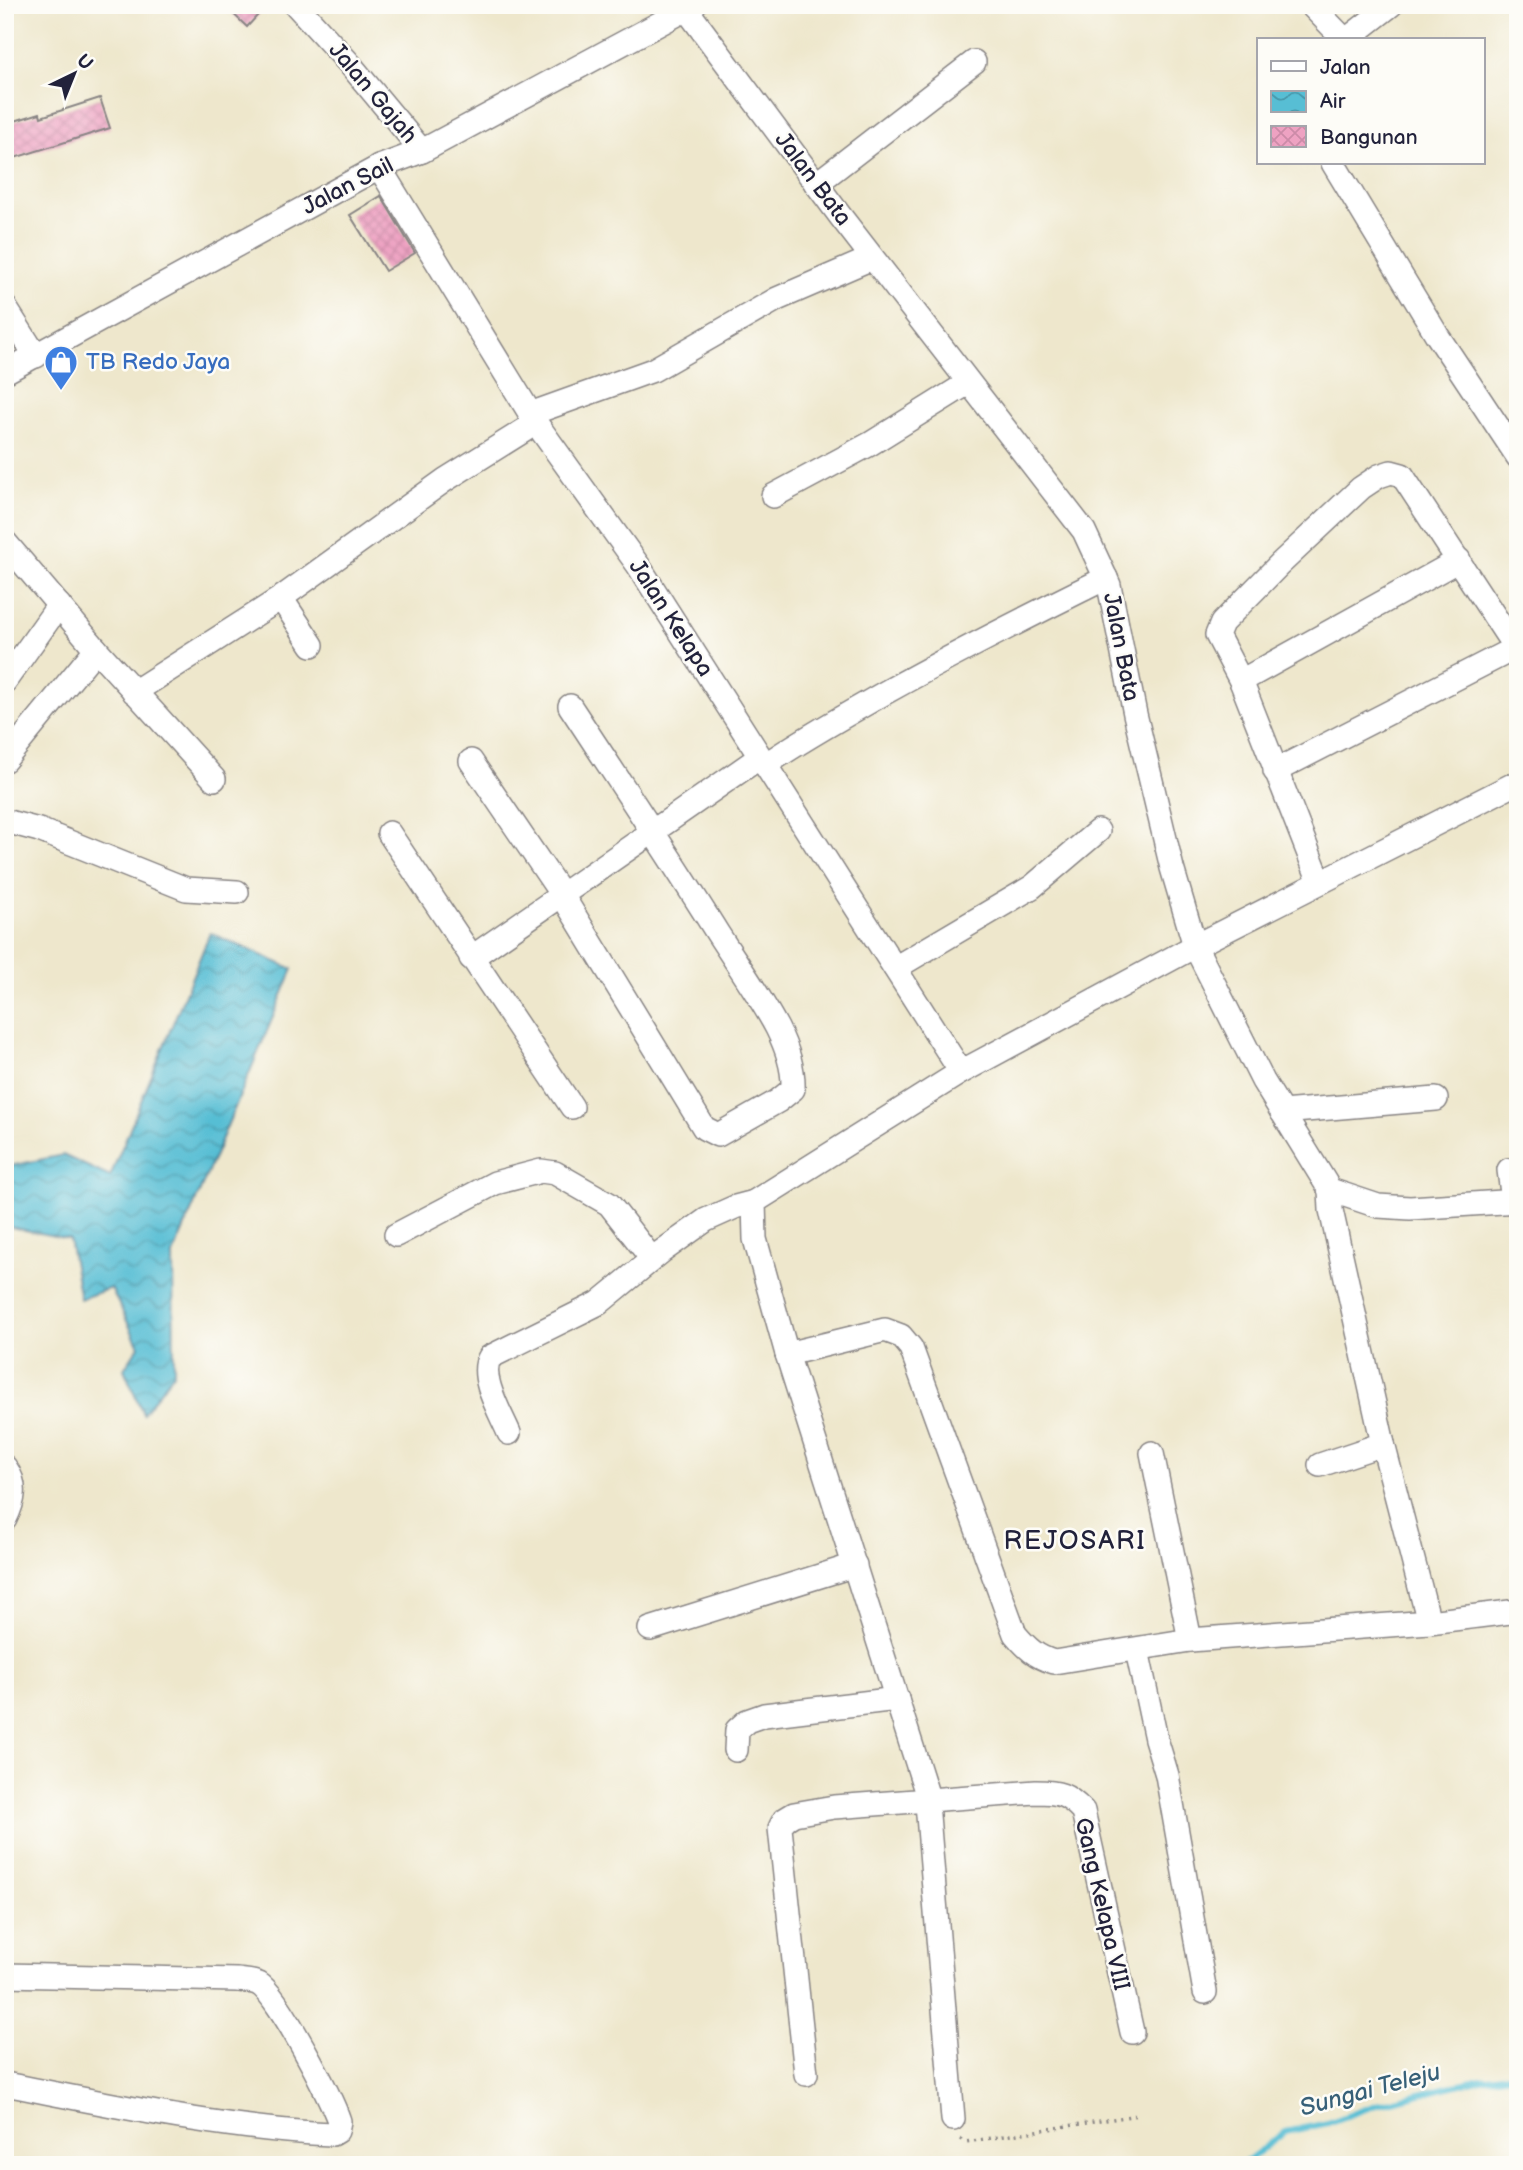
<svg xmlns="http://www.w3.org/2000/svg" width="1523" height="2170" viewBox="0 0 1523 2170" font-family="'Balsamiq Sans',sans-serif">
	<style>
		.water { fill: url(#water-waves); stroke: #3c7088; stroke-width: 2 }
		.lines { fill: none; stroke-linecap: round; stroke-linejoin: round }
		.stream { stroke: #57bed4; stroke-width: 6 }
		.building { fill: url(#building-cross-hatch) }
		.minor-casing { stroke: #888484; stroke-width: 26 }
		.path { stroke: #888484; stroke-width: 3.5; stroke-dasharray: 2 5; stroke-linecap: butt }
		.minor { stroke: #fff; stroke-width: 23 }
		.labels { text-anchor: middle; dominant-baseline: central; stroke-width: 5; stroke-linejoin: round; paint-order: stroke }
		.street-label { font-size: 23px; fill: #22223b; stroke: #fdfcf7 }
		.shop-label { font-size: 23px; fill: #366cbe; stroke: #fdfcf7; text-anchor: start }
		.water-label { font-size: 24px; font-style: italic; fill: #376078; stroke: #fdfcf7 }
		.quarter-label { font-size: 26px; letter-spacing: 2px; fill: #22223b; stroke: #fdfcf7 }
	</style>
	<defs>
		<pattern id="water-waves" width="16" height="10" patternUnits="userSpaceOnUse" patternTransform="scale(1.75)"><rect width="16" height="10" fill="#57bed4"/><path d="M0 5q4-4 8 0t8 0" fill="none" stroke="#489aad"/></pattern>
		<pattern id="building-cross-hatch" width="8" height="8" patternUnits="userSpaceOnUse" patternTransform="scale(1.75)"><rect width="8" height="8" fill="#eea2c2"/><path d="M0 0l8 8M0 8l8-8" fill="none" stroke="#cc8ba8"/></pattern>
	</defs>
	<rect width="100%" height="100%" fill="#fdfcf7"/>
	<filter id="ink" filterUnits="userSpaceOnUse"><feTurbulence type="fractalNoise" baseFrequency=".0143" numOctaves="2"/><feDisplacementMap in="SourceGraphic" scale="14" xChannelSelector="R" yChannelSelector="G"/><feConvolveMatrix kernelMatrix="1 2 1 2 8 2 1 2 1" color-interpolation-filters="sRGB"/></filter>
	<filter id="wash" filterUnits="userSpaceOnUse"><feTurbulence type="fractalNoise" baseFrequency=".00686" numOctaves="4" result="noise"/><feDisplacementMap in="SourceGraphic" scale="28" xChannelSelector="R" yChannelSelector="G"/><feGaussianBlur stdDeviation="1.57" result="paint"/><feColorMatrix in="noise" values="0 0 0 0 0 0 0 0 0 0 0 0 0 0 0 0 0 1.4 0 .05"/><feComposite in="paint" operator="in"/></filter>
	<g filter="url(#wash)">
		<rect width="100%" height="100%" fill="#eee7cc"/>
		<polygon class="water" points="210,933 293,969 173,1255 174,1372 143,1414 124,1369 139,1346 111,1288 80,1299 69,1239 5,1226 5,1167 63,1155 110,1177"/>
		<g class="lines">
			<polyline class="stream" points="1242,2165 1285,2132 1328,2123 1379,2104 1481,2079 1518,2074"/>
		</g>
		<g id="blocks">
			<g class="building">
				<polygon points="224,5 267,5 247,27"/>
				<polygon points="100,98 110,128 5,161 5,124 40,113 41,117"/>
				<polygon points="381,196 415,253 385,271 350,215"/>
			</g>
		</g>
	</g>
	<g filter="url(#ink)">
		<use href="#blocks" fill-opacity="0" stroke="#888484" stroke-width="2"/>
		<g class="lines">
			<defs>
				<g id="minor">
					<polyline points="296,5 348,62 422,151"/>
					<polyline points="1311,5 1345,40"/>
					<polyline points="687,10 841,217 1084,531 1109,585 1135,714 1172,868 1195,946 1263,1081 1330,1190 1378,1206 1410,1208 1518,1201"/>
					<polyline points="1346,40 1391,5"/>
					<polyline points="1333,163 1437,335 1518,457"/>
					<polyline points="379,167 536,423 638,565 961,1072"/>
					<polyline points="816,184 974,62"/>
					<polyline points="5,307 36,356"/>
					<polyline points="5,372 379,167 422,151 694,5"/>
					<polyline points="530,414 653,370 777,299 872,258"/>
					<polyline points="773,496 870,444 968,383"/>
					<polyline points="5,542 96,649 214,779"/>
					<polyline points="281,598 312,645"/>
					<polyline points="5,681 59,605"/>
					<polyline points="1241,681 1459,560"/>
					<polyline points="134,692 281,598 445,480 536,423"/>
					<polyline points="5,760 96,649"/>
					<path d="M471,761L562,895L704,1128L718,1135L778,1101L793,1089C794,1068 787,1048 777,1028C760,996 738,965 718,934C670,857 620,782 570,706"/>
					<path d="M765,765C804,738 846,715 888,691C960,651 1033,614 1106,578"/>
					<polyline points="1275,771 1515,648"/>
					<polyline points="5,821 39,830 186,889 237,892"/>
					<polyline points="389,833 572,1107"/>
					<polyline points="1320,882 1241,681 1217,635 1222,623 1280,564 1361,488 1379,476 1391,472 1402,475 1518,652"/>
					<polyline points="471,958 760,757"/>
					<polyline points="895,968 1032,887 1098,831"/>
					<polyline points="1282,1112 1436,1099"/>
					<polyline points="1509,1170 1513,1201"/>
					<polyline points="1330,1190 1331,1210 1383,1444 1429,1622"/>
					<polyline points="396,1235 495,1183 541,1171 555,1173 609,1204 652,1259"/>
					<path d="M787,1354L885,1330L901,1336L911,1348L1015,1634C1027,1648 1036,1657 1054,1662L1190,1640L1429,1622L1518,1611"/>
					<path d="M509,1433C501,1414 478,1376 490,1357L599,1303L661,1252L706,1220L735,1207L754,1202"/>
					<polyline points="1152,1453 1190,1640"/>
					<polyline points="1320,1465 1383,1444"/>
					<path d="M5,1467C18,1485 14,1501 5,1519"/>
					<polyline points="650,1629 855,1565"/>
					<polyline points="1137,1650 1156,1739 1167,1775 1205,1992"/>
					<polyline points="736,1750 737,1730 747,1721 764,1715 897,1699"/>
					<path d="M5,1975L237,1980C244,1981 253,1981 259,1984C278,1995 331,2097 339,2121L337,2131L332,2134C222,2129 113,2105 5,2084"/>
					<path d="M806,2074L780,1828L784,1820L794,1814L834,1807L1036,1792C1059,1792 1067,1794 1083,1811L1132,2032"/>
					<polyline points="953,2119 926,1791 787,1354 755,1239 754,1202 961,1072 1195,946 1518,782"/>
				</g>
			</defs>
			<use href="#minor" class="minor-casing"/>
			<polyline class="path" points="961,2139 966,2142 1138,2115"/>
			<use href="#minor" class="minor"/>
		</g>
	</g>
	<defs>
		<symbol id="shop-pin" viewBox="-11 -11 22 30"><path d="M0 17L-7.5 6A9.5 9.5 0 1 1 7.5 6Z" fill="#3f7fe0" stroke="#fdfcf7"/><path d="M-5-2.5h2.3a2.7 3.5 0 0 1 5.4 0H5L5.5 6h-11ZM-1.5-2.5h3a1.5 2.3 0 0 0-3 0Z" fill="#fff"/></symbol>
	</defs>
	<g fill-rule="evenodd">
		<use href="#shop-pin" x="42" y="343" width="38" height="52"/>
	</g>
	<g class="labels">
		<g class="street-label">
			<text transform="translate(373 93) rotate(50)">Jalan Gajah</text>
			<text transform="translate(813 179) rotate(53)">Jalan Bata</text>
			<text transform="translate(348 186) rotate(-27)">Jalan Sail</text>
			<text transform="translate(671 618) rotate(57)">Jalan Kelapa</text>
			<text transform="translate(1121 647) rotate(79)">Jalan Bata</text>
			<text transform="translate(1102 1904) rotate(77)">Gang Kelapa VIII</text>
		</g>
		<g class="shop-label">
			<text x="86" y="362">TB Redo Jaya</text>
		</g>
		<g class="water-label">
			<text transform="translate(1370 2090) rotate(-15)">Sungai Teleju</text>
		</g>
		<g class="quarter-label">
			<text x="1075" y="1541">REJOSARI</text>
		</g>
	</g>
	<rect width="1523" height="2170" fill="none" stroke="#fdfcf7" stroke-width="28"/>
	<rect x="1257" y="38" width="228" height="126" fill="#fdfcf7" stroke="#a5a5ac" stroke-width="2"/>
	<rect x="1271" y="61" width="35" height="10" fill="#ffffff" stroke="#a5a5ac" stroke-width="2"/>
	<text x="1320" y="74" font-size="21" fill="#22223b">Jalan</text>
	<rect x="1271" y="91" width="35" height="21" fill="url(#water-waves)" stroke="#a5a5ac" stroke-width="2"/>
	<text x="1320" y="108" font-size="21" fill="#22223b">Air</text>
	<rect x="1271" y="126" width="35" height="21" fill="url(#building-cross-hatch)" stroke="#a5a5ac" stroke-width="2"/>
	<text x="1320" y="144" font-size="21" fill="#22223b">Bangunan</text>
	<g transform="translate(74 74) rotate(43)" stroke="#fdfcf7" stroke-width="5" paint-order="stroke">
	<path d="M0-5L12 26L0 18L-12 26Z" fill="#22223b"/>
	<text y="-10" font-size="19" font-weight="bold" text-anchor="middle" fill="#22223b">U</text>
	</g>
</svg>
